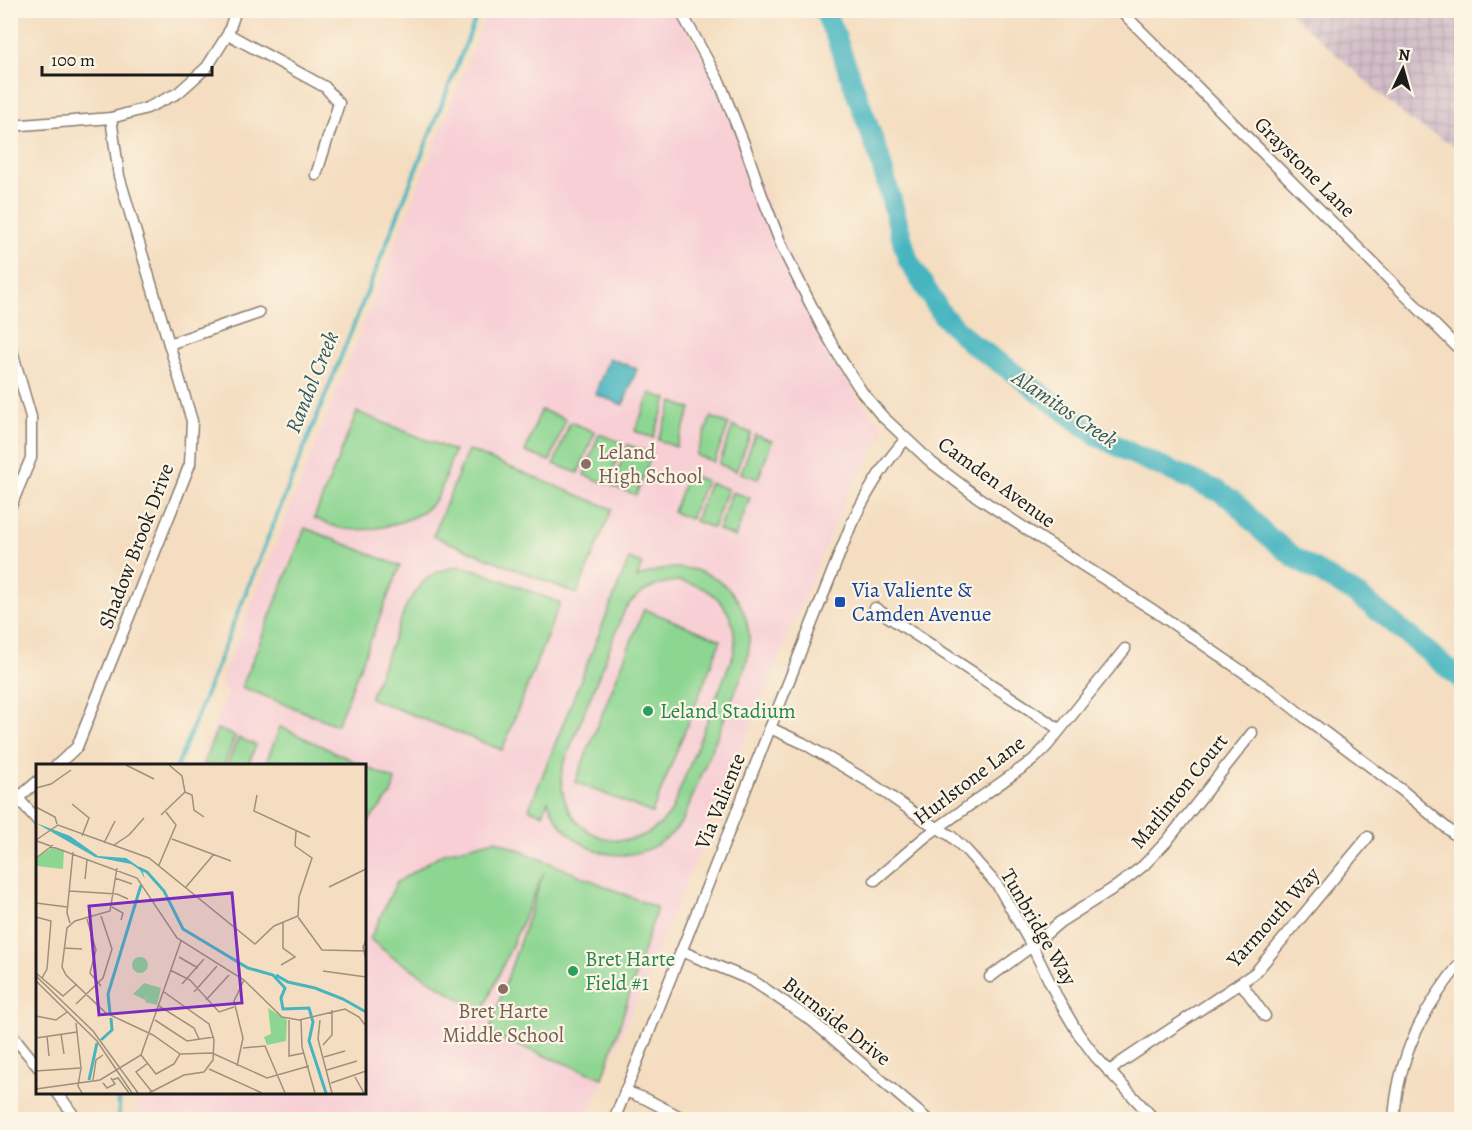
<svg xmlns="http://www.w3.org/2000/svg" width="1472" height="1130" viewBox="0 0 1472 1130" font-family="Alegreya,serif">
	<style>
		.built { fill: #f7cfd5 }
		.industrial { fill: url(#industrial-grid) }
		.pitch { fill: #8dd692; stroke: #547957; stroke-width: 1.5; fill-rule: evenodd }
		.water { fill: #47b5c0; stroke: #32686e; stroke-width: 1.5 }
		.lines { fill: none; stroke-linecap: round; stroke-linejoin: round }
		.stream { stroke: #47b5c0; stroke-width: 4 }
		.river { stroke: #47b5c0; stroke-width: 21 }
		.minor-casing { stroke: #887c6e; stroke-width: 13 }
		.minor { stroke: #fff; stroke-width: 10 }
		.education-dot { fill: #8d6e63; stroke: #fcf5e5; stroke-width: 2 }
		.transit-dot { fill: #1a4fb4; stroke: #fcf5e5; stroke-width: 2 }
		.leisure-dot { fill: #2e9e5b; stroke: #fcf5e5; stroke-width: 2 }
		.labels { text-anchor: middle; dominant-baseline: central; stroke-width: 4.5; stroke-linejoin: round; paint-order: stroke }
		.street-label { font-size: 21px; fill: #1c1c1c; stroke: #fcf5e5 }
		.education-label { font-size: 21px; fill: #785e54; stroke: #fcf5e5; text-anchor: start }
		.transit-label { font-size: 21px; fill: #164399; stroke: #fcf5e5; text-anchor: start }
		.leisure-label { font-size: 21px; fill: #27864d; stroke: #fcf5e5; text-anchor: start }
		.water-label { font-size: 22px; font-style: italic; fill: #2d595e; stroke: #fcf5e5 }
		.inset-river { fill: none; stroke: #47b5c0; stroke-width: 3 }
		.inset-road { fill: none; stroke: #9e907e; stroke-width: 1.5 }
		.view { fill: #7b2cbf; fill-opacity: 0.15; stroke: #7b2cbf; stroke-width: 3 }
		.inset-edge { fill: none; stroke: #1c1c1c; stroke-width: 3 }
	</style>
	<defs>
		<pattern id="industrial-grid" width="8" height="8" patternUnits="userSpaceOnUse" patternTransform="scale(1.5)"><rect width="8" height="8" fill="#d2bdc8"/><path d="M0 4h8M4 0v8" fill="none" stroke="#b4a2ab"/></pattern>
	</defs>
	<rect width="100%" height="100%" fill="#fcf5e5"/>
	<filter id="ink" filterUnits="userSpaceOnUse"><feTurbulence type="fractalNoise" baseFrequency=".0167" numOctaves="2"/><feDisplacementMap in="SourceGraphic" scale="12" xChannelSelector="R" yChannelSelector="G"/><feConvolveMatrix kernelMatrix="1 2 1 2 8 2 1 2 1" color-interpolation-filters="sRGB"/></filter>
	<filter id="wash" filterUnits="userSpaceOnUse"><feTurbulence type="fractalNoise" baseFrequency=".008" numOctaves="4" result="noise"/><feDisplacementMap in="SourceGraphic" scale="24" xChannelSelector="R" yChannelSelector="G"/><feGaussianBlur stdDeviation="1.35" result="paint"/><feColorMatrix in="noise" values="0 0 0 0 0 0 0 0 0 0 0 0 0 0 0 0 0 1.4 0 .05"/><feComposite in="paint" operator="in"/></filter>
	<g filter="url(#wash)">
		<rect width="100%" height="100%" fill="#f4ddc0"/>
		<polygon class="built" points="488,11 675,11 703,57 839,363 858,399 880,423 884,433 847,494 679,900 603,1078 587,1119 138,1119 135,1093 364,1092 364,766 198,765 228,693 224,686 220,684"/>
		<polygon class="industrial" points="1288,11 1461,11 1461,150 1408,119"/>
		<g class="pitch">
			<polygon points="650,393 667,399 653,438 635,431"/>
			<polygon points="673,402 691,409 676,447 658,440"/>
			<polygon points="541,410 566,419 550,461 525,452"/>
			<path d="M357,412L454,451C450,462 442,491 436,499C419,523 367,534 340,528C332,526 322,521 314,518Z"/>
			<polygon points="711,417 729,424 714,462 696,455"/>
			<polygon points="570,422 595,432 578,473 554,464"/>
			<polygon points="733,426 751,433 736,471 719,464"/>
			<polygon points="599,434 623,443 608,484 584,475"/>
			<polygon points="755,435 772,441 758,479 741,473"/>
			<polygon points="628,445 652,454 636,495 612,486"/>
			<polygon points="468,450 612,509 577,594 433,536"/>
			<polygon points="688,474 706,481 690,519 673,512"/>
			<polygon points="710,483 728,489 713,528 695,521"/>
			<polygon points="732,492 750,498 735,537 718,530"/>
			<polygon points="305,528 400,566 337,725 242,687"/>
			<path d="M629,559L642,564L637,578C703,545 766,598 745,668L683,820C678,827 672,835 664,840C621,872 565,849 548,801L543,814L529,809ZM678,581C717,586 739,614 734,653L671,812C631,867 554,836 562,769L625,609C639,591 655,583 678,581Z"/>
			<polygon points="458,566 476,570 560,603 502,750 370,698 407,604 424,581 437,572"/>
			<polygon points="644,609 721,640 652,813 575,782"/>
			<polygon points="280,727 281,727 364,766 265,765"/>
			<polygon points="217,729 235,736 224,765 203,765"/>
			<polygon points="238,738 256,745 248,765 227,765"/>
			<polygon points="364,766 395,780 391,795 365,825"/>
			<polygon points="495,840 657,908 603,1078 488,1034 544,872 482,1013 391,956 370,939 396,883 443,853"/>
		</g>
		<polygon class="water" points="609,358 637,369 623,405 595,394"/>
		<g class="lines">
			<g class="stream">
				<path d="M177,766C206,696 232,625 261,555C334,374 408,192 479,10"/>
				<polyline points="119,1092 119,1120"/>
			</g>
			<polyline class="river" points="824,10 836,37 879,156 908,260 943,316 971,343 1010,370 1082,425 1098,436 1135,455 1218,491 1235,502 1264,533 1294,557 1357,595 1381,613 1462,680"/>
		</g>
	</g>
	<g filter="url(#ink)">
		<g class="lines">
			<defs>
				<g id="minor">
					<polyline points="680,10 720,83 746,149 761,193 783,249 822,327 842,361 862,392 882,416 932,463 976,496 1029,531 1153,610 1278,696 1307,719 1403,791 1462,841"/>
					<polyline points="1120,10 1462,352"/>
					<polyline points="228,34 325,87 339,103 316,175"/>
					<polyline points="10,126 111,118 147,108 178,93 207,67 228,34 236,10"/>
					<polyline points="10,344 31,417 31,458 10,508"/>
					<polyline points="169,344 259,313"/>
					<polyline points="875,608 1059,729"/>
					<polyline points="770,728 803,743 871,783 926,821 951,836 967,851 998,886 1032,946 1059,1001 1078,1033 1095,1056 1155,1120"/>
					<polyline points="56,766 77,747 190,464 192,421 119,176 111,118"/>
					<polyline points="10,789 38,821"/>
					<polyline points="10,805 38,781"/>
					<polyline points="875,880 925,837 1033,760 1047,746 1125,649"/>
					<polyline points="681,951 753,981 811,1020 928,1120"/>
					<polyline points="990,977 1032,946 1060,922 1117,886 1143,866 1167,841 1252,733"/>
					<polyline points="1241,983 1265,1016"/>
					<polyline points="10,1032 38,1067"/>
					<polyline points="1109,1072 1120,1063 1255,973 1368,837"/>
					<polyline points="625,1091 646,1099 686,1120"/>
					<polyline points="57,1092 74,1116 79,1120"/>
					<path d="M614,1120L851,525C866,494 883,464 906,439"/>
					<path d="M1394,1120C1398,1056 1422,1010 1462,961"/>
				</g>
			</defs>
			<use href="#minor" class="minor-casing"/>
			<use href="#minor" class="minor"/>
		</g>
	</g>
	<g class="education-dot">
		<circle cx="586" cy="464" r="6"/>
		<circle cx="503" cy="989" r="6"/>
	</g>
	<rect class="transit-dot" x="834" y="596" width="12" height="12" rx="3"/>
	<g class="leisure-dot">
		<circle cx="648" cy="711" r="6"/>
		<circle cx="573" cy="971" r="6"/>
	</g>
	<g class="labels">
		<g class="street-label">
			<text transform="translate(1305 167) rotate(45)">Graystone Lane</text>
			<text transform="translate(997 482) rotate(36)">Camden Avenue</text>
			<text transform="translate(136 546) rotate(-69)">Shadow Brook Drive</text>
			<text transform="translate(969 780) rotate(-37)">Hurlstone Lane</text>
			<text transform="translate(1179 791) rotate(-51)">Marlinton Court</text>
			<text transform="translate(720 801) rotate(-68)">Via Valiente</text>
			<text transform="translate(1273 917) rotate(-48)">Yarmouth Way</text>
			<text transform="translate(1039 927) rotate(60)">Tunbridge Way</text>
			<text transform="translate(837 1021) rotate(38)">Burnside Drive</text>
		</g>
		<g class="education-label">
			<text x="598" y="452">Leland<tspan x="598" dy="24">High School</tspan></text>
			<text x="503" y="1011" text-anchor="middle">Bret Harte<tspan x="503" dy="24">Middle School</tspan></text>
		</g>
		<g class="transit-label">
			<text x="852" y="590">Via Valiente &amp;<tspan x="852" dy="24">Camden Avenue</tspan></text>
		</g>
		<g class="leisure-label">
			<text x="660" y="711">Leland Stadium</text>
			<text x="585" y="959">Bret Harte<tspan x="585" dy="24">Field #1</tspan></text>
		</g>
		<g class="water-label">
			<text transform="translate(312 382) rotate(-68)">Randol Creek</text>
			<text transform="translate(1065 409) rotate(34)">Alamitos Creek</text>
		</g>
	</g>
	<g transform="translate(36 764)">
		<rect width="330" height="330" fill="#f4ddc0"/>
		<path d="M17,83L28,86L27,105L0,102V94ZM232,244L251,256L250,277L231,281L228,273L235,270Z" fill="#8dd692"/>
		<path d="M96 201a8 8 0 1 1 16 0a8 8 0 1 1-16 0ZM108,219L125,224L121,241L109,238L111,231L109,236L97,230Z" fill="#8dd692"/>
		<path d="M0,59L34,72L62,92L90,94L106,105L109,115L104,106L95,100L59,93Z" fill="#47b5c0"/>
		<path class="inset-river" d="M103,104L111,108L128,127L147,165L212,204L237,211L249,224L245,234L247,245L273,244L277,258L273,277L290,329M240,211L252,218L279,224L307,235L330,248M74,249L72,230L105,121M65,276L76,266L75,254M53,316L61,279"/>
		<path class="inset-road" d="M90,1L118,15M0,24L15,20L35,6M149,28L156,31L158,46L168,53M221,31L218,47L274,73M36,40L53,54L46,72M0,43L19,53L21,60M125,51L149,28L146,12L133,1M136,75L195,97M0,76L22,61L113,94L219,180L238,162L262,152L263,133L276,94L259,82L260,67M1,77L101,114L141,174L208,216L246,253L263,256L309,245L323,253L330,262M68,79L79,57M78,81L93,71L108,54M0,94L17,81M123,101L140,61L130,48M81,104L74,147L39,157L31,164L26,203L30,211L70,249L117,271L144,290L176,289L231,314L273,302M79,114L96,120M49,115L51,96M150,123L178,90M293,123L330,105M33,127L81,130L92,135M0,139L31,143M76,143L87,149L85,156M0,153L15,157L11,205L6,214M262,153L286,186L330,187M51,155L60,186L54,209L65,222M34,159L31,149L37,88M330,176L327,183L330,196M28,184L46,185M143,193L162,204M245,201L259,193L247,184V159M134,206L154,216L183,248L198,243M287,207L330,213M0,209L27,232L41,220M0,212L57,267L102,329M0,217L61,277L96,329M146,220L168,195M158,228L181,202M170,236L193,211M40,240L67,214L76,185L65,152M123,242L158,264L163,275M0,252L20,256L31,248M119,256L151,277L178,273M253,256V292L268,289M265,256L266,283L279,329M284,256L282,275L296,329M40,259L45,304L42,322L46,329M25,270L28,290M11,272L13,292M0,274L41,268M287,281L296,271V246M207,284L229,282L249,329M105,291L120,310L138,300L144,290M288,293L309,287M112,299L100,308L116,328M201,302L207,274L198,237L208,216M173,305L226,329M291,306L321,297M0,307L44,304M319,313L328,329M57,316L60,296L67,291M76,316L82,314L93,329M67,319L71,324L79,320L75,314M295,319L330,307M0,325L64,316L105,291L145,177M113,329L148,311L168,308L177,296L178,276L173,260L128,228"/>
		<path class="view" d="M196,129L206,239L63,251L53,142Z"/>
		<rect width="330" height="330" class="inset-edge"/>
	</g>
	<rect width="1472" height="1130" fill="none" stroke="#fcf5e5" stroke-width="36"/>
	<g transform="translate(1403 69) rotate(5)" stroke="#fcf5e5" stroke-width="4.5" paint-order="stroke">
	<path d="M0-4.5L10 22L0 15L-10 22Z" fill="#1c1c1c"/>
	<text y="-9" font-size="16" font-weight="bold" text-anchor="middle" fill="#1c1c1c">N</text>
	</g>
	<path d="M42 66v9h170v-9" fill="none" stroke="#1c1c1c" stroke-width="3"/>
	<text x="51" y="66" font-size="18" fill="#1c1c1c" stroke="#fcf5e5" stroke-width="4.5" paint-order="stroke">100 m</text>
</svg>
